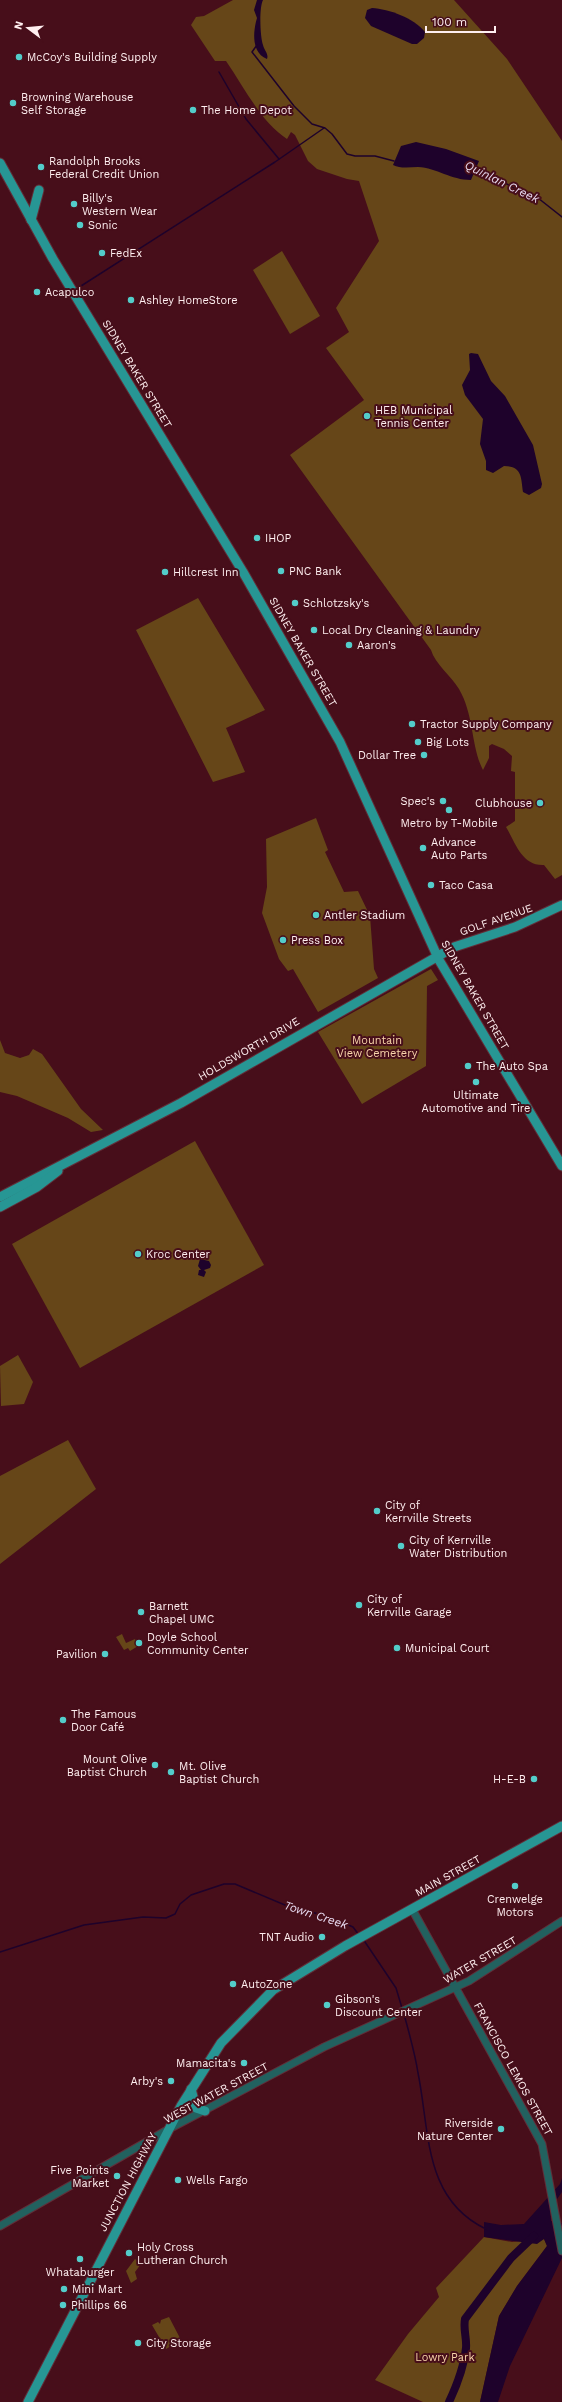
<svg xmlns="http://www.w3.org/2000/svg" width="562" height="2402" viewBox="0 0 562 2402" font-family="'Work Sans',sans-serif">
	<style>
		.green { fill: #664618 }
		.water { fill: #1e022b }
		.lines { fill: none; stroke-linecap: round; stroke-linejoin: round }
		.stream { stroke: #1e022b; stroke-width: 1.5 }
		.river { stroke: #1e022b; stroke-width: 8 }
		.minor-casing { stroke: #612e38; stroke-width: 9 }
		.major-casing { stroke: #612e38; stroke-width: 11 }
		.minor { stroke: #22615f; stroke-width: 7 }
		.major { stroke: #279694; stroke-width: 9 }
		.poi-dot { fill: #53cdca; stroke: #470e1a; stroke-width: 1.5 }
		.labels { text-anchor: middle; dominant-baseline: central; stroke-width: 4; stroke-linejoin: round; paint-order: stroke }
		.poi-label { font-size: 11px; fill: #ffeff0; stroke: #470e1a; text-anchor: start }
		.street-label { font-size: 11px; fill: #ffeff0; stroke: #470e1a }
		.park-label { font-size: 11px; fill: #f8d5aa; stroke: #470e1a }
		.water-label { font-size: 12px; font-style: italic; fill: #e8daf0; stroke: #470e1a }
	</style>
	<rect width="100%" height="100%" fill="#470e1a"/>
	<g class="green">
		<path d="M233,0H454L507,59L562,141V875L555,879L544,865C522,866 516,844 506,827L515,821V772L511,771L512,756L504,749L492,744L489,746V758L483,770L482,768C471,745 474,715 459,689C452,677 435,664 431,650L290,455L364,400L326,348L349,332L336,308L379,241L359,181L347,179L317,169L308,161L295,135L291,132L287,139C260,121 244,87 226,61H215L191,25L196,17L204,16Z"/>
		<polygon points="282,251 320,316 290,334 253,270"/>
		<polygon points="198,598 265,710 226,728 245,772 213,782 136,630"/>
		<polygon points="316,818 328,850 325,852 344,892 358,891 370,916 374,969 378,978 318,1012 293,969 288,971 279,959 262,913 267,887 266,839"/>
		<polygon points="431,969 438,980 427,986 426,1066 362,1104 318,1032"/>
		<polygon points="0,1040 5,1053 20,1058 29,1055 33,1049 42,1054 81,1109 103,1130 91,1132 68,1118 17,1096 0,1092"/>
		<polygon points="195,1141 264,1265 80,1368 12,1244"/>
		<polygon points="18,1355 33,1382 24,1404 1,1406 0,1366"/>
		<polygon points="68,1440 96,1489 0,1564 0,1476"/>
		<polygon points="122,1634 126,1643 135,1639 138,1646 130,1651 128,1648 124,1650 116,1637"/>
		<polygon points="484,2237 512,2242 544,2239 547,2246 517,2286 499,2316 480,2402 423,2402 375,2380 408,2334 439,2297 436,2288"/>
		<polygon points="135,2259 141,2264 135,2272 137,2279 131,2283 126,2271"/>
		<polygon points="169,2317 181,2340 166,2349 152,2325 158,2322 160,2324 161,2320"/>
	</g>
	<g class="water">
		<path d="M257,0H263C259,8 260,36 263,45C264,50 269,54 267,59C251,53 253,31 257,18L254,10Z"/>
		<path d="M372,8C389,9 414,18 425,32L424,38L417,44H412L371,26L365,18L367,10Z"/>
		<path d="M416,142L446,149L479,161L471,180C451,180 437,168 418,167C410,167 401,169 393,165L401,146Z"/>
		<path d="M471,353L478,354L491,381L505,396L533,445L542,484L541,488L529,495L523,492C521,477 522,466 504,466L493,473L486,470V461L480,444L483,419L465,395L462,385L470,370L469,354Z"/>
		<polygon points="200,1259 209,1261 211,1265 210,1268 204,1270 206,1272 204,1277 198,1275 199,1270 201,1270 198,1266"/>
		<polygon points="562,2178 562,2192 550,2209 551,2221 562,2223 562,2258 510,2366 498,2402 480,2402 499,2316 517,2286 547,2246 544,2239 537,2244 484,2237 484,2222 501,2225 524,2224 560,2184"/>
	</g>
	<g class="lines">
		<g class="stream">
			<polyline points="257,45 252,52 294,106 312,124 325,128 332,134 347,154 355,156 375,156 394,161"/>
			<polyline points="219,72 246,119 279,159"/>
			<polyline points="474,167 492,175 527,196 538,198 562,217"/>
			<polyline points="81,286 275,162 324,128"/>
			<polyline points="363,1939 396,1988 402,2008"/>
			<polyline points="0,1952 84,1925 143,1917 166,1918 175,1914 180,1904 191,1895 224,1884 235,1884 292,1908 328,1916 353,1927 359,1935"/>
			<path d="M404,2014C409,2033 415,2053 418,2073C430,2131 423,2199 486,2229"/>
		</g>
		<path class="river" d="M449,2402C457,2385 464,2367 466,2348C467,2338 463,2330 465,2319L511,2258L534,2236"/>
		<defs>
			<g id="minor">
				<polyline points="412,1909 542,2144 562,2251"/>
				<polyline points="0,2226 169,2129 324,2047 469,1981 562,1921"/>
			</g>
			<g id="major">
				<polyline points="0,163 53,259 243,572 340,742 439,960 562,1166"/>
				<polyline points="31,220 39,190"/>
				<polyline points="0,1197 181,1103 454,947 515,927 562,905"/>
				<polyline points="0,1207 37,1187 58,1171"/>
				<polyline points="191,2089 196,2108 205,2111"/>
				<polyline points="28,2402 181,2106 221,2043 273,1990 345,1946 562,1826"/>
			</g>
		</defs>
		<use href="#minor" class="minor-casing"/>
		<use href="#major" class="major-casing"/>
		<use href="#minor" class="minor"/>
		<use href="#major" class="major"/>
	</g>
	<g class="poi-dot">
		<circle cx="19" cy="57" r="4"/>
		<circle cx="13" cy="103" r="4"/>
		<circle cx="193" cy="110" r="4"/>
		<circle cx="41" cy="167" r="4"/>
		<circle cx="74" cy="204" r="4"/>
		<circle cx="80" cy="225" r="4"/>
		<circle cx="102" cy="253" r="4"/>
		<circle cx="37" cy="292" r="4"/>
		<circle cx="131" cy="300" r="4"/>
		<circle cx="367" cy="416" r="4"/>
		<circle cx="257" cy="538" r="4"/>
		<circle cx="281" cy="571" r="4"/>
		<circle cx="165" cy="572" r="4"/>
		<circle cx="295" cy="603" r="4"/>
		<circle cx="314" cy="630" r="4"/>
		<circle cx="349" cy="645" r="4"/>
		<circle cx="412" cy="724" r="4"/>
		<circle cx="418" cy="742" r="4"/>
		<circle cx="424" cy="755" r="4"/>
		<circle cx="443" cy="801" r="4"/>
		<circle cx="540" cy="803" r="4"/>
		<circle cx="449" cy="810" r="4"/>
		<circle cx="423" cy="848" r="4"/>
		<circle cx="431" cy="885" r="4"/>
		<circle cx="316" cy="915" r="4"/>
		<circle cx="283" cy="940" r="4"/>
		<circle cx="468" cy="1066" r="4"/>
		<circle cx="476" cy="1082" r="4"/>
		<circle cx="138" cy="1254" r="4"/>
		<circle cx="377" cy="1511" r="4"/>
		<circle cx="401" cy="1546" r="4"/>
		<circle cx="359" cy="1605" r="4"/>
		<circle cx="141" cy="1612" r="4"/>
		<circle cx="139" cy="1643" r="4"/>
		<circle cx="397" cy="1648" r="4"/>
		<circle cx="105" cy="1654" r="4"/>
		<circle cx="63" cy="1720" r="4"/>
		<circle cx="155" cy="1765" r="4"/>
		<circle cx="171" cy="1772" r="4"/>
		<circle cx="534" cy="1779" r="4"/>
		<circle cx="515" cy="1886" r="4"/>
		<circle cx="322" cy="1937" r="4"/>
		<circle cx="233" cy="1984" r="4"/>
		<circle cx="327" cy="2005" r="4"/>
		<circle cx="244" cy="2063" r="4"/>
		<circle cx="171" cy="2081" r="4"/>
		<circle cx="501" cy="2129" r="4"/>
		<circle cx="117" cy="2176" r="4"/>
		<circle cx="178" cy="2180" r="4"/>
		<circle cx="129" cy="2253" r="4"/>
		<circle cx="80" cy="2259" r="4"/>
		<circle cx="64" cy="2289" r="4"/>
		<circle cx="63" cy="2305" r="4"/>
		<circle cx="138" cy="2343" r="4"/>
	</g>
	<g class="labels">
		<g class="poi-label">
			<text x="27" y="57">McCoy's Building Supply</text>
			<text x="21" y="97">Browning Warehouse<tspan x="21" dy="13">Self Storage</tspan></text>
			<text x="201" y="110">The Home Depot</text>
			<text x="49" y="161">Randolph Brooks<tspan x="49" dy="13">Federal Credit Union</tspan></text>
			<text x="82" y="198">Billy's<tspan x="82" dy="13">Western Wear</tspan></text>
			<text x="88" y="225">Sonic</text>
			<text x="110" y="253">FedEx</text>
			<text x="45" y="292">Acapulco</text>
			<text x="139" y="300">Ashley HomeStore</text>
			<text x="375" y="410">HEB Municipal<tspan x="375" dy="13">Tennis Center</tspan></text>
			<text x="265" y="538">IHOP</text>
			<text x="289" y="571">PNC Bank</text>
			<text x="173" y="572">Hillcrest Inn</text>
			<text x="303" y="603">Schlotzsky's</text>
			<text x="322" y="630">Local Dry Cleaning &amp; Laundry</text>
			<text x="357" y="645">Aaron's</text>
			<text x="420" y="724">Tractor Supply Company</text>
			<text x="426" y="742">Big Lots</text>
			<text x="416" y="755" text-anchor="end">Dollar Tree</text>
			<text x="435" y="801" text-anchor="end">Spec's</text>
			<text x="532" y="803" text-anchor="end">Clubhouse</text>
			<text x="449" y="823" text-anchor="middle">Metro by T-Mobile</text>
			<text x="431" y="842">Advance<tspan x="431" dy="13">Auto Parts</tspan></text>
			<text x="439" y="885">Taco Casa</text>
			<text x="324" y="915">Antler Stadium</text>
			<text x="291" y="940">Press Box</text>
			<text x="476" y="1066">The Auto Spa</text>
			<text x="476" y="1095" text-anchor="middle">Ultimate<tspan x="476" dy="13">Automotive and Tire</tspan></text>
			<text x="146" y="1254">Kroc Center</text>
			<text x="385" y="1505">City of<tspan x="385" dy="13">Kerrville Streets</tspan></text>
			<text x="409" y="1540">City of Kerrville<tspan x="409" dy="13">Water Distribution</tspan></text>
			<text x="367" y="1599">City of<tspan x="367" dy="13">Kerrville Garage</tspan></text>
			<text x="149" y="1606">Barnett<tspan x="149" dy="13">Chapel UMC</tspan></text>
			<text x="147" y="1637">Doyle School<tspan x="147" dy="13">Community Center</tspan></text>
			<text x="405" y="1648">Municipal Court</text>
			<text x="97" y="1654" text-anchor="end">Pavilion</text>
			<text x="71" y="1714">The Famous<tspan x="71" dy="13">Door Café</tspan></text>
			<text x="147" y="1759" text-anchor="end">Mount Olive<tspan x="147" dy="13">Baptist Church</tspan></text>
			<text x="179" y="1766">Mt. Olive<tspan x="179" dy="13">Baptist Church</tspan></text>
			<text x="526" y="1779" text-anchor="end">H-E-B</text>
			<text x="515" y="1899" text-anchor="middle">Crenwelge<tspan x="515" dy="13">Motors</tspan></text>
			<text x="314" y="1937" text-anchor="end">TNT Audio</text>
			<text x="241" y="1984">AutoZone</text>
			<text x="335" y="1999">Gibson's<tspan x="335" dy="13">Discount Center</tspan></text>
			<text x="236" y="2063" text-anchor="end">Mamacita's</text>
			<text x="163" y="2081" text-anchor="end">Arby's</text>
			<text x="493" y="2123" text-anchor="end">Riverside<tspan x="493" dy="13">Nature Center</tspan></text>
			<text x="109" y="2170" text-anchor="end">Five Points<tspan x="109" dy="13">Market</tspan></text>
			<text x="186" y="2180">Wells Fargo</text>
			<text x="137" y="2247">Holy Cross<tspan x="137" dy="13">Lutheran Church</tspan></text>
			<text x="80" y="2272" text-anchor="middle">Whataburger</text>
			<text x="72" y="2289">Mini Mart</text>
			<text x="71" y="2305">Phillips 66</text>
			<text x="146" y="2343">City Storage</text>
		</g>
		<g class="street-label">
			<text transform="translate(137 374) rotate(59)">SIDNEY BAKER STREET</text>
			<text transform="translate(303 652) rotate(60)">SIDNEY BAKER STREET</text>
			<text transform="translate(496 920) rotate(-19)">GOLF AVENUE</text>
			<text transform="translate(475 995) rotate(60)">SIDNEY BAKER STREET</text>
			<text transform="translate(249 1049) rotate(-30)">HOLDSWORTH DRIVE</text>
			<text transform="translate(448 1876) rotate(-29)">MAIN STREET</text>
			<text transform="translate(480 1960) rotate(-30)">WATER STREET</text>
			<text transform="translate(513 2069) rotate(61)">FRANCISCO LEMOS STREET</text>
			<text transform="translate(216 2093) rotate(-28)">WEST WATER STREET</text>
			<text transform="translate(128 2182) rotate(-62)">JUNCTION HIGHWAY</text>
		</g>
		<g class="park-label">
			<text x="377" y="1040">Mountain<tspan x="377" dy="13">View Cemetery</tspan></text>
			<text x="445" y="2357">Lowry Park</text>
		</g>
		<g class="water-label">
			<text transform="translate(502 182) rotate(26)">Quinlan Creek</text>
			<text transform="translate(316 1915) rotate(18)">Town Creek</text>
		</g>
	</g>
	<g transform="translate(28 28) rotate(286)" stroke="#470e1a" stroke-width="3" paint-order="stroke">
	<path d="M0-3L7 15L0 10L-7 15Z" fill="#ffeff0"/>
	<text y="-6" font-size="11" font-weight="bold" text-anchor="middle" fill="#ffeff0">N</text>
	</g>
	<path d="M426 26v6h69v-6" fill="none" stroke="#ffeff0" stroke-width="2"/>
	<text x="432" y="26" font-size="12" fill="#ffeff0" stroke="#470e1a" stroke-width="3" paint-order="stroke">100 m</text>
</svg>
